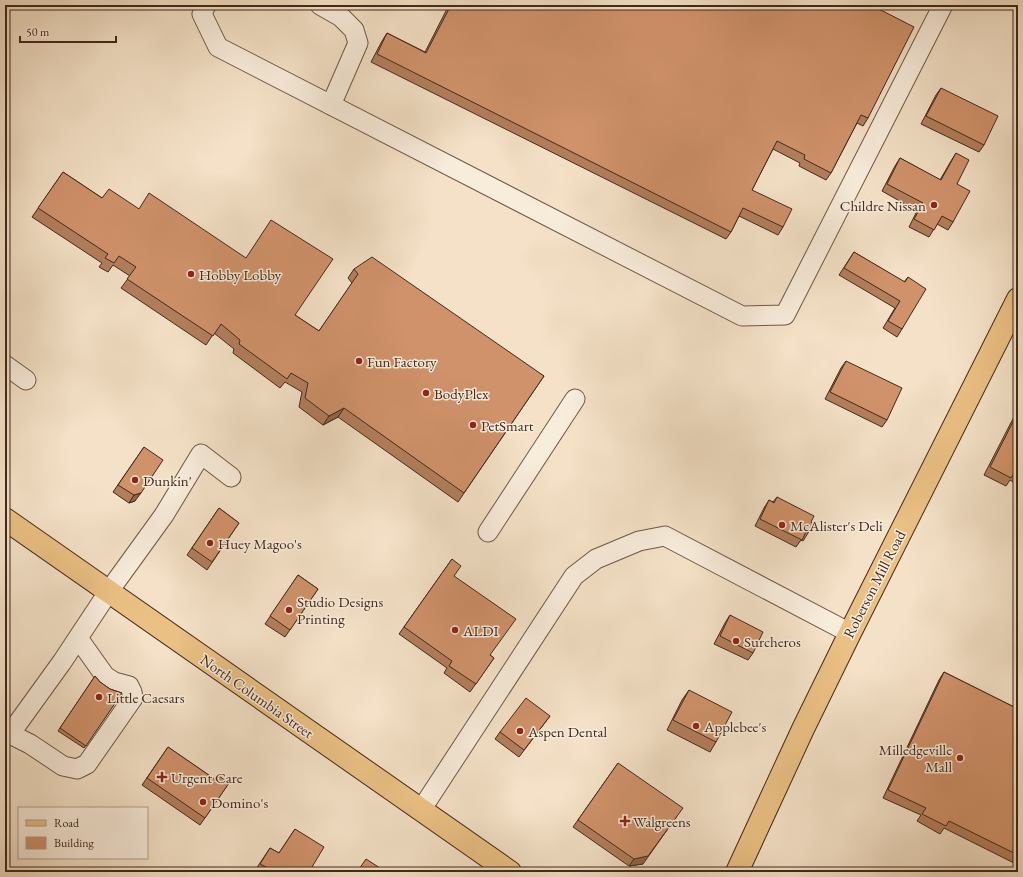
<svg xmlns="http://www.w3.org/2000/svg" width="1023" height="877" viewBox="0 0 1023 877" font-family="'EB Garamond',serif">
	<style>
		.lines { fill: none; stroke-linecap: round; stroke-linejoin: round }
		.minor-casing { stroke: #6e5746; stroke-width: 21 }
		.major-casing { stroke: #41291b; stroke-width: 24 }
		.highway-casing { stroke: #41291b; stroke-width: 24 }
		.minor { stroke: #f8ecdb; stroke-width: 19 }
		.major { stroke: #eac084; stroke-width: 22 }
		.highway { stroke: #eac084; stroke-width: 22 }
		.wall { fill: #b37e5c; stroke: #41291b }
		.shaded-wall { fill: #92664b; stroke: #41291b }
		.building { fill: #d0926b; stroke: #41291b }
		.poi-dot { fill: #8f2418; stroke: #f8ecdb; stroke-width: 1.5 }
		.labels { text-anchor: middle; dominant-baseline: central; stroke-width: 3; stroke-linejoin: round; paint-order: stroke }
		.poi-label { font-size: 15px; fill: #41291b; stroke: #f8ecdb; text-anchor: start }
		.street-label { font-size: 15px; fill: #41291b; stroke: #f8ecdb }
	</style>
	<rect width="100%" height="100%" fill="#f4e1c7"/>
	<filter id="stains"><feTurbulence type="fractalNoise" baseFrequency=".005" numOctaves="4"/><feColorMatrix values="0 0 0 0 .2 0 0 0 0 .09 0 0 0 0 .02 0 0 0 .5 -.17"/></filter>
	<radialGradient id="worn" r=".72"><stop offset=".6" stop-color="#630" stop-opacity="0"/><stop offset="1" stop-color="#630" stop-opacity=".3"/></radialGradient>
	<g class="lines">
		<defs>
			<g id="minor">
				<polyline points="206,5 202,14 218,47 742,316 785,315 943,5"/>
				<polyline points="320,5 341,17 354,30 358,43 331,105"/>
				<polyline points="5,365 26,380"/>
				<polyline points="488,532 575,399"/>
				<polyline points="78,638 105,676 114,682 129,686 132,692 133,698 87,764 77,769 63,766 30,744 10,734 62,662 109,591 164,515 201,454 231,477"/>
				<polyline points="421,810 574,576 596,559 639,541 665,536 850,633"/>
			</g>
			<polyline id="major" points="5,519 510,872"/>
			<polyline id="highway" points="737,872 803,729 850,633 1018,299"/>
		</defs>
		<use href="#minor" class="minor-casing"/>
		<use href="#major" class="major-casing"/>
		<use href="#highway" class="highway-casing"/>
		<use href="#minor" class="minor"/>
		<use href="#major" class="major"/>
		<use href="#highway" class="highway"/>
	</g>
	<g class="wall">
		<polygon points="449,5 871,5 868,118 863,126 857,123 831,173 826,180 799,166 800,163 773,149 752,190 783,227 778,235 739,216 731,232 726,239 371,62 382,41 387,33 425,52"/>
		<polygon points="941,88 984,145 979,152 921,124 936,95"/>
		<polygon points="956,153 957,184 953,222 948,230 937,224 929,237 909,227 917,211 882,191 895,166 900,158 940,180 951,161"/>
		<polygon points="63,172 102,198 295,315 319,331 352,283 348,278 354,269 544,376 458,502 338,417 323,425 299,407 302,392 285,382 280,388 233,353 234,349 214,333 206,345 121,288 130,276 113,265 108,272 99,267 102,263 32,217"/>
		<polygon points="854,252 904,282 908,277 902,329 897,337 883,328 895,308 839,275"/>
		<polygon points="846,361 887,420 882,427 825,399 841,368"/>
		<polygon points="1018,409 1018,485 1010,480 1006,486 984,475"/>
		<polygon points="144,447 135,501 129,503 113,492"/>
		<polygon points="777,497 811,522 808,533 803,541 801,540 796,547 755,526 764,508 769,500 773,502"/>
		<polygon points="219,508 239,523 207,570 187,555"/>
		<polygon points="452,559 454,576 490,655 494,658 470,692 444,673 447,668 399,634"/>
		<polygon points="298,575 318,589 285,637 265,624"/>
		<polygon points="730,615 753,653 748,660 714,644 725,623"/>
		<polygon points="944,672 1018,709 1018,865 944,828 940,834 917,821 921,815 883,798 939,680"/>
		<polygon points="95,676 100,682 110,689 122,693 84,748 58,731"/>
		<polygon points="689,690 716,742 710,752 667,730 682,700"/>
		<polygon points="550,716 519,757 495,739 500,732"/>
		<polygon points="168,747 216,780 229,783 200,825 142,785"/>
		<polygon points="618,763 643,864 629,866 573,827"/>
		<polygon points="295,829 309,872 254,872 270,848 279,853"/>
	</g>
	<g class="shaded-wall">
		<polygon points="344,408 338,417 323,425 329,416"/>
		<polygon points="141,493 135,501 129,503 134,495"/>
		<polygon points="677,816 643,864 629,866 634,859"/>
	</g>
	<g class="building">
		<polygon points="451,5 871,5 914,27 868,118 861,115 831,173 804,159 805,155 777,141 752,190 792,209 783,227 743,208 731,232 377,54 387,33 426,53"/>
		<polygon points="941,88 998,116 984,145 926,116"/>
		<polygon points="956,153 969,160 957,184 970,191 953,222 942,216 934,230 914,219 923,203 887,184 900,158 941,180"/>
		<polygon points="63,172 102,198 109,189 139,209 149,193 246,258 271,220 333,259 295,315 319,331 358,274 354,269 372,257 544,376 464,493 344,408 329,416 305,398 308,383 291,373 287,379 239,344 240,340 221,324 213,336 127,279 136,267 119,256 114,263 105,258 108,254 38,208"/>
		<polygon points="854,252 905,282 908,277 926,289 902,329 888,321 900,301 844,268"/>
		<polygon points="846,361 902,388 887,420 830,392"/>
		<polygon points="1018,412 1018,475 1014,473 1011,478 990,467"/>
		<polygon points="144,447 163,460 141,493 134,495 118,485"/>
		<polygon points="777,497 814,516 811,522 813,524 808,533 806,532 802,540 760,519 769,500 774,503"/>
		<polygon points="219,508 239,523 212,562 192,548"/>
		<polygon points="452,559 461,566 454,576 516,619 490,655 494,658 476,684 449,666 452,661 404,627"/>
		<polygon points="298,575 318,589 290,630 270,616"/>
		<polygon points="730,615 763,632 753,653 720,636"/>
		<polygon points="944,672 1018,709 1018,855 949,821 946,826 922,814 926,808 888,790"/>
		<polygon points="95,676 100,682 110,689 122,693 86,746 60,728"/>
		<polygon points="689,690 732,712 716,742 673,720"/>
		<polygon points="526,698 550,716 524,750 500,732"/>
		<polygon points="168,747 216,780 219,776 229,783 205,818 147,778"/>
		<polygon points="618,763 683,808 648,856 634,859 578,820"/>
		<polygon points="295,829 324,847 309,872 266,872 268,868 260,864 270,848 279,853"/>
		<polygon points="366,859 380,868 377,872 357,872"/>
	</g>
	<g class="poi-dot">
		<circle cx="934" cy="205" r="4"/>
		<circle cx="191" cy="274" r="4"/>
		<circle cx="359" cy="361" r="4"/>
		<circle cx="426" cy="393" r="4"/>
		<circle cx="473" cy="425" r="4"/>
		<circle cx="135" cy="480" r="4"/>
		<circle cx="782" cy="525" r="4"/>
		<circle cx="210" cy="543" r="4"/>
		<circle cx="289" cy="610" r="4"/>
		<circle cx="455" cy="630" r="4"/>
		<circle cx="736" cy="641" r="4"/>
		<circle cx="99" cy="697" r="4"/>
		<circle cx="696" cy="726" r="4"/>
		<circle cx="520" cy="731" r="4"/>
		<circle cx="960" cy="758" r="4"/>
		<path d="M160 771h4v4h4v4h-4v4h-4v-4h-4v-4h4z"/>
		<circle cx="203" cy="802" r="4"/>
		<path d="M623 815h4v4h4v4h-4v4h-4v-4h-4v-4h4z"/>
	</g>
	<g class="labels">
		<g class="poi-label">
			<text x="926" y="205" text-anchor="end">Childre Nissan</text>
			<text x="199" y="274">Hobby Lobby</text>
			<text x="367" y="361">Fun Factory</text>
			<text x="434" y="393">BodyPlex</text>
			<text x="481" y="425">PetSmart</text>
			<text x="143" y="480">Dunkin'</text>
			<text x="790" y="525">McAlister's Deli</text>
			<text x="218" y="543">Huey Magoo's</text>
			<text x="297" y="601">Studio Designs<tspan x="297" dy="17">Printing</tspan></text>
			<text x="463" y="630">ALDI</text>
			<text x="744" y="641">Surcheros</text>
			<text x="107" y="697">Little Caesars</text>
			<text x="704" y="726">Applebee's</text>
			<text x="528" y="731">Aspen Dental</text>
			<text x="952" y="749" text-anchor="end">Milledgeville<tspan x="952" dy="17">Mall</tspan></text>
			<text x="171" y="777">Urgent Care</text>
			<text x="211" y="802">Domino's</text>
			<text x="633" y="821">Walgreens</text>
		</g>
		<g class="street-label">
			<text transform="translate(874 584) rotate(-63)">Roberson Mill Road</text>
			<text transform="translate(257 696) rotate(35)">North Columbia Street</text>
		</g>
	</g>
	<rect width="1023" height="877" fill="none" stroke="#f4e1c7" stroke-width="20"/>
	<rect x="6" y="6" width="1011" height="865" fill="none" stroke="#41291b" stroke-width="2"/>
	<rect x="10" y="10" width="1003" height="857" fill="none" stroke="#41291b"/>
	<rect x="18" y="807" width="130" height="52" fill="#f8ecdb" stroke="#af9e8e"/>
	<rect x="26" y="820" width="20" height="6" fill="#eac084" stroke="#af9e8e"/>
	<text x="54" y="827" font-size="12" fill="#41291b">Road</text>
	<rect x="26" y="837" width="20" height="12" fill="#d0926b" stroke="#af9e8e"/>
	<text x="54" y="847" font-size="12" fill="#41291b">Building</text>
	<path d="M20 36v6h96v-6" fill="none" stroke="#41291b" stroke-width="2"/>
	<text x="26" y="36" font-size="12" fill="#41291b" stroke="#f8ecdb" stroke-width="3" paint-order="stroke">50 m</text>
	<rect width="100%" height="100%" filter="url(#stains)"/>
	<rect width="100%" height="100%" fill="url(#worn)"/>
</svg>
